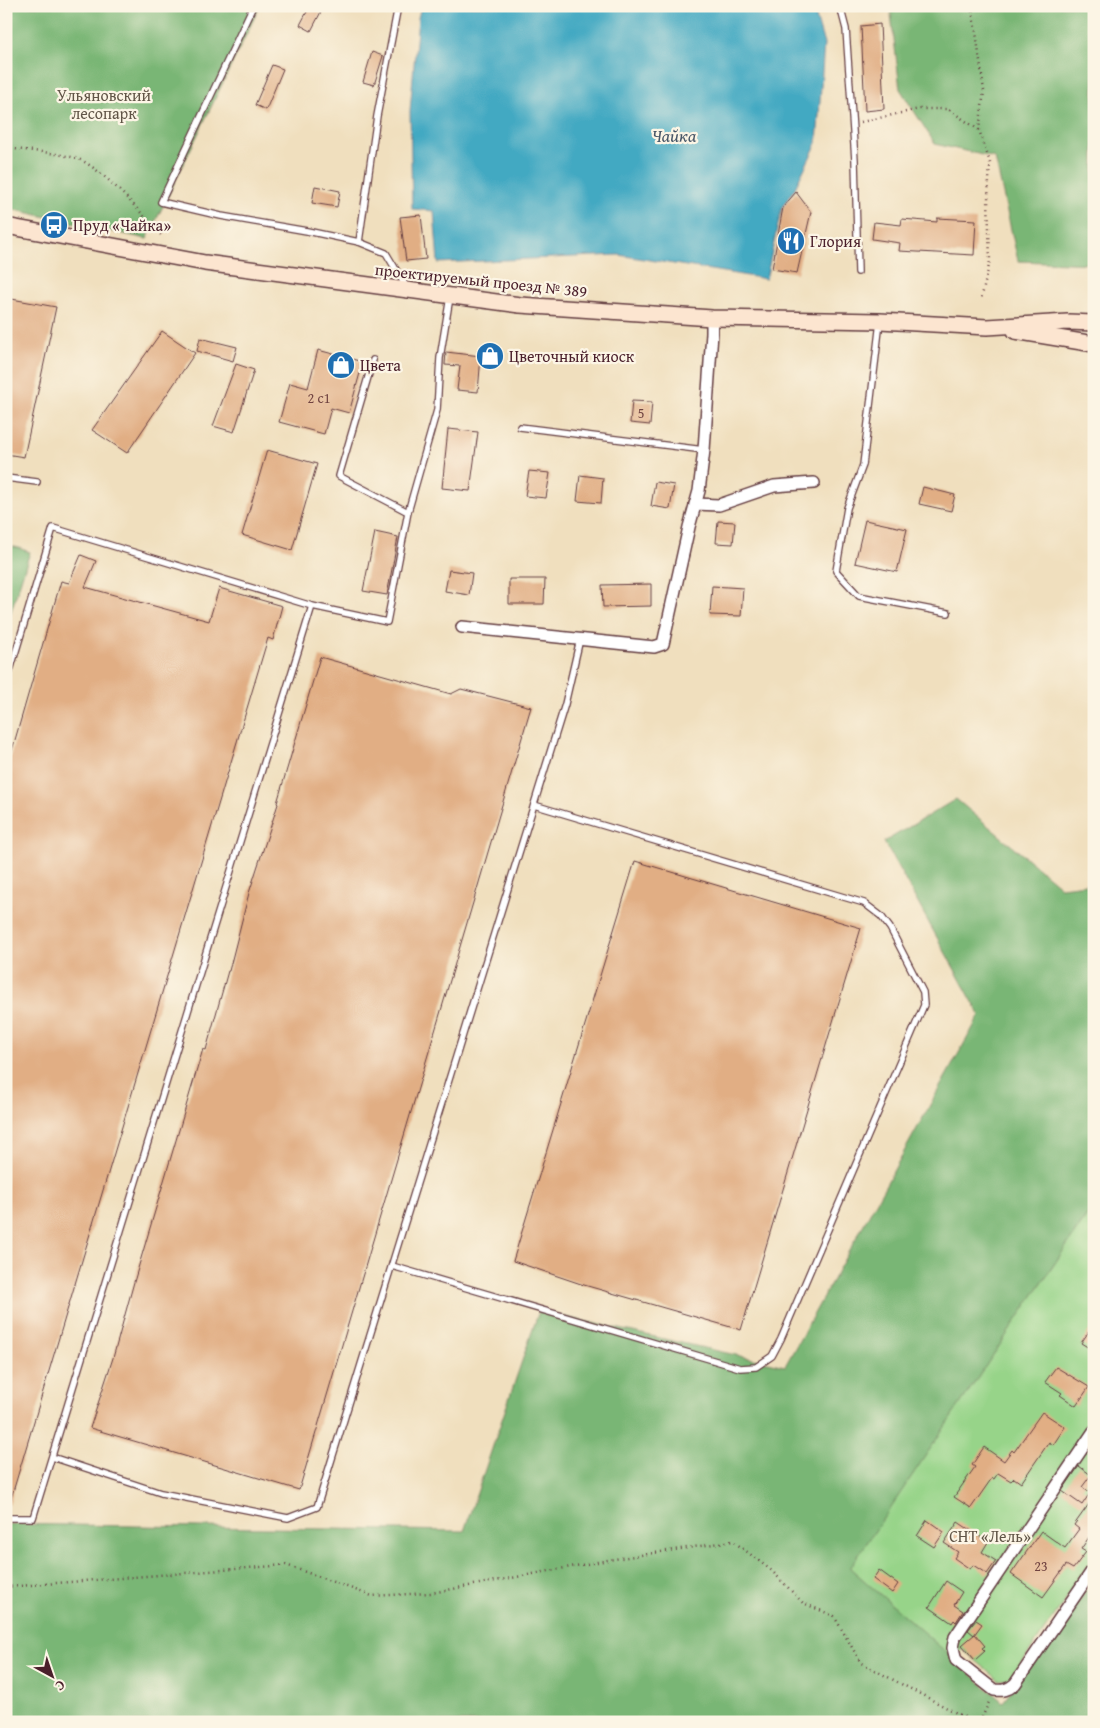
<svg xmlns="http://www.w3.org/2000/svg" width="1100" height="1728" viewBox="0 0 1100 1728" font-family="'Gentium Book Plus',serif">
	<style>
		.green { fill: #97d489; stroke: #707a5a }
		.forest { fill: #79b675; stroke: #626a50 }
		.water { fill: #42a9c2; stroke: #466476 }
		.building { fill: #e1ae84 }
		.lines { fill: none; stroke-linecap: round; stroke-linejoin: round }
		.lane-casing { stroke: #633c41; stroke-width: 8 }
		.street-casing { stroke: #633c41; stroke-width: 14 }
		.secondary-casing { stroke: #633c41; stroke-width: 18 }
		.path { stroke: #633c41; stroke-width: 2.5; stroke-dasharray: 1 4; stroke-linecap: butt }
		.lane { stroke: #fff; stroke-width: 5.5 }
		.street { stroke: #fff; stroke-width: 11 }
		.secondary { stroke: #fce5d0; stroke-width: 15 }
		.labels { text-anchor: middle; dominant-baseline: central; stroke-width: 4.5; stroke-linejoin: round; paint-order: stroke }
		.number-label { font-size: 14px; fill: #704341 }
		.park-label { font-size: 16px; fill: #615547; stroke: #fcf5e5 }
		.poi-label { font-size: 16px; fill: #4a1f2b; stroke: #fcf5e5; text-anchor: start }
		.street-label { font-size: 16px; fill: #4a1f2b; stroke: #fcf5e5 }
		.water-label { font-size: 18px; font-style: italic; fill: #475667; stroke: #fcf5e5 }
	</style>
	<rect width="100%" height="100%" fill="#fcf5e5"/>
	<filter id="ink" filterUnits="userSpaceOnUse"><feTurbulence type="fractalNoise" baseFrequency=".02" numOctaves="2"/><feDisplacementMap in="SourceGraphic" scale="10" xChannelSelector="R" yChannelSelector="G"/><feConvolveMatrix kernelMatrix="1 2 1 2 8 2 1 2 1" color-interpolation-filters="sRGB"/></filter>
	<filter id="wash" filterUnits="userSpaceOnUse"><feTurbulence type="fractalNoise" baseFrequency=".0096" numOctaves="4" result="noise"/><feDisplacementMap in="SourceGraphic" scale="20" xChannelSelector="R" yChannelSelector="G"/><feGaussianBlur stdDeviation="1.12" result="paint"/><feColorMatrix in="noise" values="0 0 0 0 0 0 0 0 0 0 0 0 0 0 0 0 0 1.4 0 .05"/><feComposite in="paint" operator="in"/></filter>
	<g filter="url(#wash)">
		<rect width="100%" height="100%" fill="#f0dfbe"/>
		<polygon class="green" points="1094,1205 1094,1558 1011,1679 999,1680 962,1649 952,1658 849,1568"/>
		<g class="forest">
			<polygon points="6,6 260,6 147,239 6,208"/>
			<polygon points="890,6 1094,6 1094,264 1018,261 995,158 935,144 900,89"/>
			<polygon points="6,544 30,552 6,627"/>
			<polygon points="956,799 1061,887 1094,883 1094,1205 850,1568 1003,1702 1094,1580 1094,1722 6,1722 6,1524 464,1531 539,1311 785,1366 980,1015 884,842"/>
		</g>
		<polygon class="water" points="421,6 813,6 824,44 817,143 794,190 782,207 766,279 619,255 438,263 434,211 412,209 410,111 418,18"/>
		<g id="blocks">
			<g class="building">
				<polygon points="310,6 324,6 311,31 300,25"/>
				<polygon points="880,24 884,109 865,111 861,26"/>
				<polygon points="372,52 383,56 374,85 363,82"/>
				<polygon points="272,65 283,69 266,110 255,105"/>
				<polygon points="315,186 340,191 337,207 312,203"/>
				<polygon points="796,192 811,212 797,273 772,269 783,207"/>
				<polygon points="421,215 426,259 406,261 400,217"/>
				<polygon points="937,218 976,220 974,255 899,251 900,243 872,239 874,222 901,225 902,219 937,222"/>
				<polygon points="6,298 56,307 24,457 6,454"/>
				<polygon points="162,331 195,353 127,453 92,430"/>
				<polygon points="200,338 237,347 233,361 197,351"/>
				<polygon points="318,350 363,362 349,413 331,408 324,434 279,422 290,383 308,388"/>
				<polygon points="446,352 481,356 478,392 457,390 460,366 445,365"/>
				<polygon points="236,364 254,370 234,432 213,426"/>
				<polygon points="632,401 652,402 650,425 630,423"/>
				<polygon points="448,429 478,432 470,491 442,488"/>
				<polygon points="267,450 317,464 292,550 242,535"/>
				<polygon points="529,471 550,473 546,498 525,496"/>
				<polygon points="580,475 603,478 601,503 577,501"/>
				<polygon points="655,482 674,485 670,509 651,506"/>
				<polygon points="923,487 955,495 951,511 919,504"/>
				<polygon points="865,520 907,529 897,572 855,563"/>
				<polygon points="718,521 735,522 733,544 716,543"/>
				<polygon points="375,532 398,537 387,595 363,591"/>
				<polygon points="81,555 96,561 85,587 209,621 219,588 282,606 273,640 268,638 9,1505 6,1504 6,771 61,581 69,583"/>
				<polygon points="449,570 472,573 469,595 445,591"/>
				<polygon points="509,579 545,579 544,604 509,604"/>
				<polygon points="651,584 651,606 603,607 602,585"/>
				<polygon points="712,586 743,588 741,616 710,615"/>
				<polygon points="320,657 451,694 461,689 531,707 299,1490 90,1428 113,1358 134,1282 203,1049 206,1050 228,971 229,971 249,893 278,804 277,803"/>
				<polygon points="635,861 861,928 741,1330 584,1285 513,1261"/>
				<polygon points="1094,1324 1094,1351 1081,1343"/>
				<polygon points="1056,1367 1089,1387 1076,1406 1060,1395 1062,1393 1045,1382"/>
				<polygon points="1042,1412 1065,1427 1053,1445 1049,1442 1021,1483 1014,1478 1011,1481 998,1473 994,1479 992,1478 971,1508 954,1497 975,1467 972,1465 984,1447 1004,1461 1012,1450 1014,1452"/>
				<polygon points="1079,1466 1091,1475 1082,1487 1090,1493 1082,1505 1062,1491"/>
				<polygon points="1094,1497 1094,1530 1081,1549 1086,1552 1073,1569 1066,1565 1043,1597 1011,1574 1041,1531 1065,1548 1079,1529 1074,1525"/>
				<polygon points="927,1520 944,1532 934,1547 917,1536"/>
				<polygon points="958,1522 988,1542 982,1552 996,1561 987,1574 973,1565 970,1569 954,1558 958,1552 944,1543"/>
				<polygon points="879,1570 898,1584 892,1593 873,1579"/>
				<polygon points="946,1581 962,1592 954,1605 963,1611 956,1622 954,1620 952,1623 929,1607"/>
				<polygon points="976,1620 982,1624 974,1635 968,1630"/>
				<polygon points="975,1634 985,1646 982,1648 985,1651 975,1660 962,1645"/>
			</g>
		</g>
	</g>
	<g filter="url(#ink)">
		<use href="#blocks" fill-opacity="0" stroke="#633c41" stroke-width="1"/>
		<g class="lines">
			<defs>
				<g id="lane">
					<polyline points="253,6 161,202 221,216 307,231 359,242 386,253 407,288"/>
					<polyline points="840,6 846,29 855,160 858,272"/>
					<polyline points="359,242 377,116 398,6"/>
					<polyline points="880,322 863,465 847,508 836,571 859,596 948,613"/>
					<polyline points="373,360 339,476 408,512"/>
					<polyline points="520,427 704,450"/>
					<polyline points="6,478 37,482"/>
					<polyline points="6,684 53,528 312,606 387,622 408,512 437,410 440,358 450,297"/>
					<polyline points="392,1266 740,1368 756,1367 772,1356 781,1339 924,1005 923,992 890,928 881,916 864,903 534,805"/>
					<polyline points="52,1457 161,1493 288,1518 317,1507 565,704 580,639"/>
					<polyline points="6,1518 33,1518 312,606"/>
				</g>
				<g id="street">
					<polyline points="695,504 719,505 774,486 814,483"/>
					<polyline points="462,627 654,647 663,644 689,527 699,491 704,450 712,333 712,318"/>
					<path d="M1094,1431L955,1637L953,1648L956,1660L994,1690C1003,1691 1008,1690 1015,1684L1094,1568"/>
				</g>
				<g id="secondary">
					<polyline points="6,226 205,263 520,305 712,318 880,321 987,327 1068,322 1094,323"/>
					<polyline points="1015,331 1094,344"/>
				</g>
			</defs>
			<use href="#lane" class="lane-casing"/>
			<use href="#street" class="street-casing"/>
			<use href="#secondary" class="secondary-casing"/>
			<g class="path">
				<polyline points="971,6 976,32 984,91 979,130"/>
				<polyline points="861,122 919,109 948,109 979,130 990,162 988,199 990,261 981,300"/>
				<path d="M6,148C29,151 53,152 75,158C99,164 144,216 161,235"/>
				<polyline points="6,1587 286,1565 372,1596 431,1593 608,1560 733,1541 772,1571 803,1603 834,1616 861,1663 974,1722"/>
				<polyline points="980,1722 990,1700"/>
			</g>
			<use href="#lane" class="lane"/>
			<use href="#street" class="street"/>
			<use href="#secondary" class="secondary"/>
		</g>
	</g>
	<defs>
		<symbol id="bus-disc" viewBox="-11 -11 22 22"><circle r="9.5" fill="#1f6fb2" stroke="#fcf5e5"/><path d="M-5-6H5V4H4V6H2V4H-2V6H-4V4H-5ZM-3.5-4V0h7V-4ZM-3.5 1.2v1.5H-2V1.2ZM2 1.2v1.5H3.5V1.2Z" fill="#fff"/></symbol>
		<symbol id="restaurant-disc" viewBox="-11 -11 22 22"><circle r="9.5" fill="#1f6fb2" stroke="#fcf5e5"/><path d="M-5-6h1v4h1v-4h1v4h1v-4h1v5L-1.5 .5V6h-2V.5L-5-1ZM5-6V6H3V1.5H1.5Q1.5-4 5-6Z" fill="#fff"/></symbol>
		<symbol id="shop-disc" viewBox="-11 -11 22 22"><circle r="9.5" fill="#1f6fb2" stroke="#fcf5e5"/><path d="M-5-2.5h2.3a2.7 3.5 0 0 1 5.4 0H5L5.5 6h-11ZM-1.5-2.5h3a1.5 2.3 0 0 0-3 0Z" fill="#fff"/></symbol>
	</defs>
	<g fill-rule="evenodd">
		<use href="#bus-disc" x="38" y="209" width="32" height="32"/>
		<use href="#restaurant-disc" x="775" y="225" width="32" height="32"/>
		<use href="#shop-disc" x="474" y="340" width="32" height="32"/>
		<use href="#shop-disc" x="325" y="349" width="32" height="32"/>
	</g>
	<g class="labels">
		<g class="number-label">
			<text x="319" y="398">2 с1</text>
			<text x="641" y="413">5</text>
			<text x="1041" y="1566">23</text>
		</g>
		<g class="park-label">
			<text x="104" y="95">Ульяновский<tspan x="104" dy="18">лесопарк</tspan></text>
			<text x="990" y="1536">СНТ «Лель»</text>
		</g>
		<g class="poi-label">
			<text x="73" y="225">Пруд «Чайка»</text>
			<text x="810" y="241">Глория</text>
			<text x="509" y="356">Цветочный киоск</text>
			<text x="360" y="365">Цвета</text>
		</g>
		<g class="street-label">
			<text transform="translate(481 280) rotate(6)">проектируемый проезд № 389</text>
		</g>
		<g class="water-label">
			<text x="674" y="135">Чайка</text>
		</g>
	</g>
	<rect width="1100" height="1728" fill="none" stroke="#fcf5e5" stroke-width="25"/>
	<g transform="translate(52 1676) rotate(140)" stroke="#fcf5e5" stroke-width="4" paint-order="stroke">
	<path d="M0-4L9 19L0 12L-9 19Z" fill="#4a1f2b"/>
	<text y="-8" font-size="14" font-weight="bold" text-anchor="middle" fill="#4a1f2b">С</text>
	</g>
</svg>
